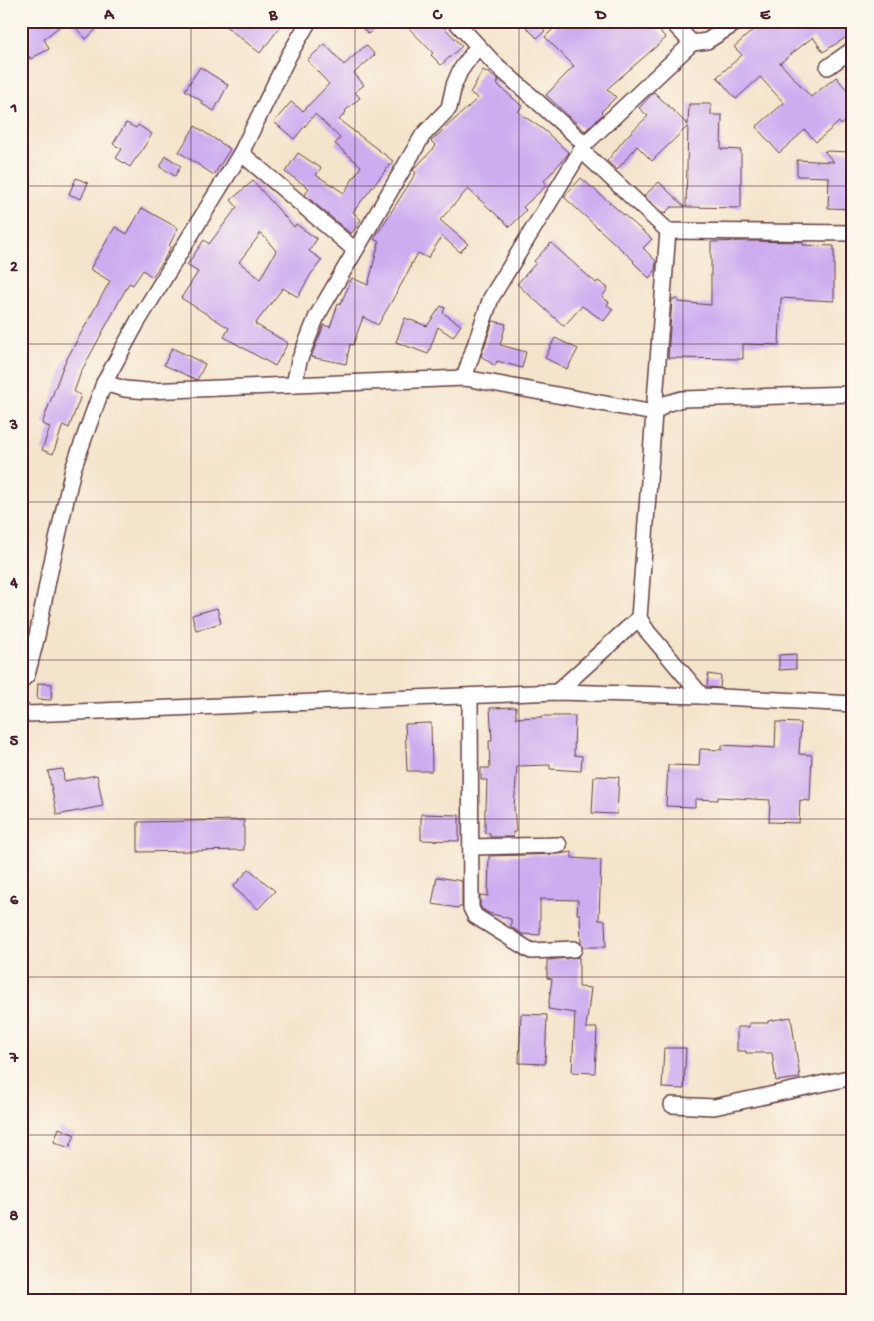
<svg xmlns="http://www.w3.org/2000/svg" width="874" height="1321" viewBox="0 0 874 1321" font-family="'Gochi Hand',sans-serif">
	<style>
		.building { fill: #cdacf0; fill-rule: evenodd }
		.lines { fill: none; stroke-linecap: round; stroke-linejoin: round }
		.minor-casing { stroke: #643d43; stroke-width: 18 }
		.minor { stroke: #fff; stroke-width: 15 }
		.grid { fill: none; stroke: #4a1f2b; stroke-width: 1; stroke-opacity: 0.55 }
		.neatline { fill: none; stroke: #4a1f2b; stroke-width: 2 }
		.grid-label { font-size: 16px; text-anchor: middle; font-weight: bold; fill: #4a1f2b }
	</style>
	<rect width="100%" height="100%" fill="#fbf7ec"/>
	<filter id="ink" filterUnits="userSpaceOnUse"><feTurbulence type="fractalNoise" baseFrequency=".02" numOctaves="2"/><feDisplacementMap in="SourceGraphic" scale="10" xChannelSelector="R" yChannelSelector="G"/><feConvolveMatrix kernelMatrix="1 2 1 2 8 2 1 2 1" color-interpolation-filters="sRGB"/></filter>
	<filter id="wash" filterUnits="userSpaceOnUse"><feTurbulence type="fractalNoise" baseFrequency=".0096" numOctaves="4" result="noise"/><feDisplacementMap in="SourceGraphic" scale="20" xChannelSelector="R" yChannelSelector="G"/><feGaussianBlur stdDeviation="1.12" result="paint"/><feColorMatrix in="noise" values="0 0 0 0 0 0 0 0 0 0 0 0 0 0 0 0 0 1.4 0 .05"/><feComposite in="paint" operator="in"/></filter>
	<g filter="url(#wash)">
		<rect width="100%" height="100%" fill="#f4e4cb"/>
		<g id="blocks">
			<g class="building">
				<polygon points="21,21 66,21 44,39 49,49 30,59 29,56 21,60"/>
				<polygon points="70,21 105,21 86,39"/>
				<polygon points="219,21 285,21 260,53"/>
				<polygon points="356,21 382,21 368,34"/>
				<polygon points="402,21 438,21 462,46 441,65 431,55 433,53"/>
				<polygon points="520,21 535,21 545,31 537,38"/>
				<polygon points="561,21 650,21 666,38 607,89 616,97 601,112 603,114 585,131 546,95 574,66 545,37"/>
				<polygon points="763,21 853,21 853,33 823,52 813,37 780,63 811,97 836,77 853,97 853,116 841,125 839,122 816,142 805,130 779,153 756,127 784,103 760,77 736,99 717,77 742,55 734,47"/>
				<polygon points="325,44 344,65 366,45 375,55 354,73 364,85 355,92 360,98 345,111 346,112 339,120 393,161 353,212 361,220 351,234 305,195 309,188 285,172 298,153 321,168 316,175 344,193 361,166 335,144 340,138 315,114 294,139 274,122 291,102 303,111 329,84 307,60"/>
				<polygon points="200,67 228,85 214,111 202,104 203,102 185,90"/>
				<polygon points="483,70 499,80 497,84 522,106 518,112 544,130 569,153 544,181 547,185 523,207 526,210 510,227 468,189 440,220 468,244 460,252 442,236 428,258 418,253 412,264 411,263 410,269 378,325 363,317 353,345 350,344 346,364 311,357 324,325 330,327 338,304 340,305 352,278 368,285 379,242 374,239 416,173 413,170 436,146 431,141 478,98 470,93"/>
				<polygon points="654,92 688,125 689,104 711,104 711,115 722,115 721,149 741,150 741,208 686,207 688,126 652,161 637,146 617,170 607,161 627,136 648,116 639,108"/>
				<polygon points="126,123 136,128 138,125 152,134 137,158 136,158 130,167 116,158 122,149 113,144"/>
				<polygon points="195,126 230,149 214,175 179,152"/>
				<polygon points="824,151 853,152 853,209 828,208 829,177 797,176 797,160 834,162"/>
				<polygon points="166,156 181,166 175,176 160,167"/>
				<polygon points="76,178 88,183 81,199 69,194"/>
				<polygon points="581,178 652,239 643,248 656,261 655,271 649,278 633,262 634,261 564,197"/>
				<path d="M253,181L294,227L296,224L317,239L309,251L322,260L311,274L298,297L283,288L255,324L288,343L275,366L224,337L229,328L181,298L198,272L187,265L204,240L209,244L237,207L231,200ZM261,233L276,251L260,279L239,262Z"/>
				<polygon points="659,182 668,191 685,207 671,207 664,214 644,196"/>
				<polygon points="142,208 178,228 169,246 171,247 162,263 152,277 143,270 133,285 129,283 81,372 74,392 81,395 69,428 63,425 53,454 42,450 50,427 42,424 64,364 110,281 90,269 115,227 127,234"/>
				<polygon points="747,241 803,242 803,245 834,246 834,301 781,298 779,345 743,344 743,359 668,358 672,299 678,299 678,302 711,305 711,242"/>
				<polygon points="551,243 596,283 598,281 608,288 602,297 609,302 607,305 613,309 604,321 582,306 564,326 517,284 536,263 534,261"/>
				<polygon points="441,306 445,308 443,313 461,325 453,337 438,327 428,354 396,342 405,318 427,326"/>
				<polygon points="493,321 506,324 500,345 526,352 522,368 497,361 495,366 481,356"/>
				<polygon points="555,338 578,349 567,369 545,358"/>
				<polygon points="172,348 205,364 197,380 164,365"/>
				<polygon points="217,608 221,623 196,630 192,615"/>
				<polygon points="796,654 796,669 779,670 779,655"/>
				<polygon points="708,674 721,676 720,688 707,687"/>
				<polygon points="38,683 52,684 51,700 37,699"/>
				<polygon points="516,707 516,718 542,717 542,716 575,716 574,755 582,756 581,771 550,769 550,765 517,766 514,807 516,832 513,832 513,837 490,837 490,833 485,833 485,809 486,809 487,780 481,780 481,768 490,768 489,741 492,741 490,708"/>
				<polygon points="776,722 801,723 799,754 812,755 810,801 800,800 799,823 769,822 770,800 718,797 718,800 695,799 695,807 666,806 668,765 699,766 700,749 722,750 722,745 775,748"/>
				<polygon points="431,723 432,771 407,771 405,724"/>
				<polygon points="63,769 64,781 97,775 103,806 57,815 48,771"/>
				<polygon points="594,776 619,777 617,814 592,813"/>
				<polygon points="421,814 459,815 459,841 421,840"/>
				<polygon points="244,820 244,850 138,852 138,822"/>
				<polygon points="572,852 572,858 601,860 599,920 605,920 606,947 583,947 581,943 580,914 577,914 578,900 540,899 540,935 522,934 511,927 511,919 489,913 482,909 480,906 480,895 488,896 489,856 559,854"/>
				<polygon points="249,869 275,891 258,909 233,887"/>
				<polygon points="437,877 462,881 462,907 459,907 459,908 432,904"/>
				<polygon points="579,957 579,987 591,988 586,1028 597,1028 595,1073 572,1072 575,1013 548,1009 552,979 547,978 547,960"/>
				<polygon points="521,1014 547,1015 545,1064 519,1063"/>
				<polygon points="791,1017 800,1078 776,1081 772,1053 746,1053 746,1051 737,1051 737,1027 749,1027 749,1023 768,1023 768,1021"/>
				<polygon points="664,1048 686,1048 684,1089 662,1088"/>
				<polygon points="59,1128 75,1135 69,1148 54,1142"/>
			</g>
		</g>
	</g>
	<g filter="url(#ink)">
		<use href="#blocks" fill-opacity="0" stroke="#643d43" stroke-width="1"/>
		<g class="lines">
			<defs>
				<g id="minor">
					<polyline points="455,21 494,63 585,144"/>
					<polyline points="671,21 692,43 707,41 739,21"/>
					<polyline points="828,67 853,49"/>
					<polyline points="581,150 668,231 654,413 665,404 682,399 853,394"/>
					<polyline points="241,153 355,250"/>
					<polyline points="668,231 853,233"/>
					<polyline points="464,378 491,298 585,144 692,43"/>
					<polyline points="104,383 125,389 147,391 465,378 654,413 639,618 647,631 702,696 853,704"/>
					<polyline points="294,385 299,361 317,316 423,135 449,108 454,85 460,71 478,46"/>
					<polyline points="21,681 27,675 37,636 48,580 73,469 104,383 138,321 241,153 288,57 309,21"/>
					<polyline points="557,692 639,618"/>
					<polyline points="470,696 471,908 475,916 531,951 574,949"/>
					<polyline points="21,710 28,714 557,692 702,696"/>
					<polyline points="471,847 559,845"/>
					<polyline points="672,1105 714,1107 853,1077"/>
				</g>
			</defs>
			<use href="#minor" class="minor-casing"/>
			<use href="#minor" class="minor"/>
		</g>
	</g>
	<path class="grid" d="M191,21V1300M355,21V1300M519,21V1300M683,21V1300M21,186H853M21,344H853M21,502H853M21,660H853M21,819H853M21,977H853M21,1135H853"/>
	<rect width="874" height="1321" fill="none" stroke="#fbf7ec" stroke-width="55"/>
	<rect x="28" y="28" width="818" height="1266" class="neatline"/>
	<g class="grid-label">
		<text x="109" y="19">A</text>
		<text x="273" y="19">B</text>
		<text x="437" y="19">C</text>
		<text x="601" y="19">D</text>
		<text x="765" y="19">E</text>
		<text x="14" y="112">1</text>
		<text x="14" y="271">2</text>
		<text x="14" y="429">3</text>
		<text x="14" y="587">4</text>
		<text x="14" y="745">5</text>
		<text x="14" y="904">6</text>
		<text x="14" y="1062">7</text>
		<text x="14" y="1220">8</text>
	</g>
</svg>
